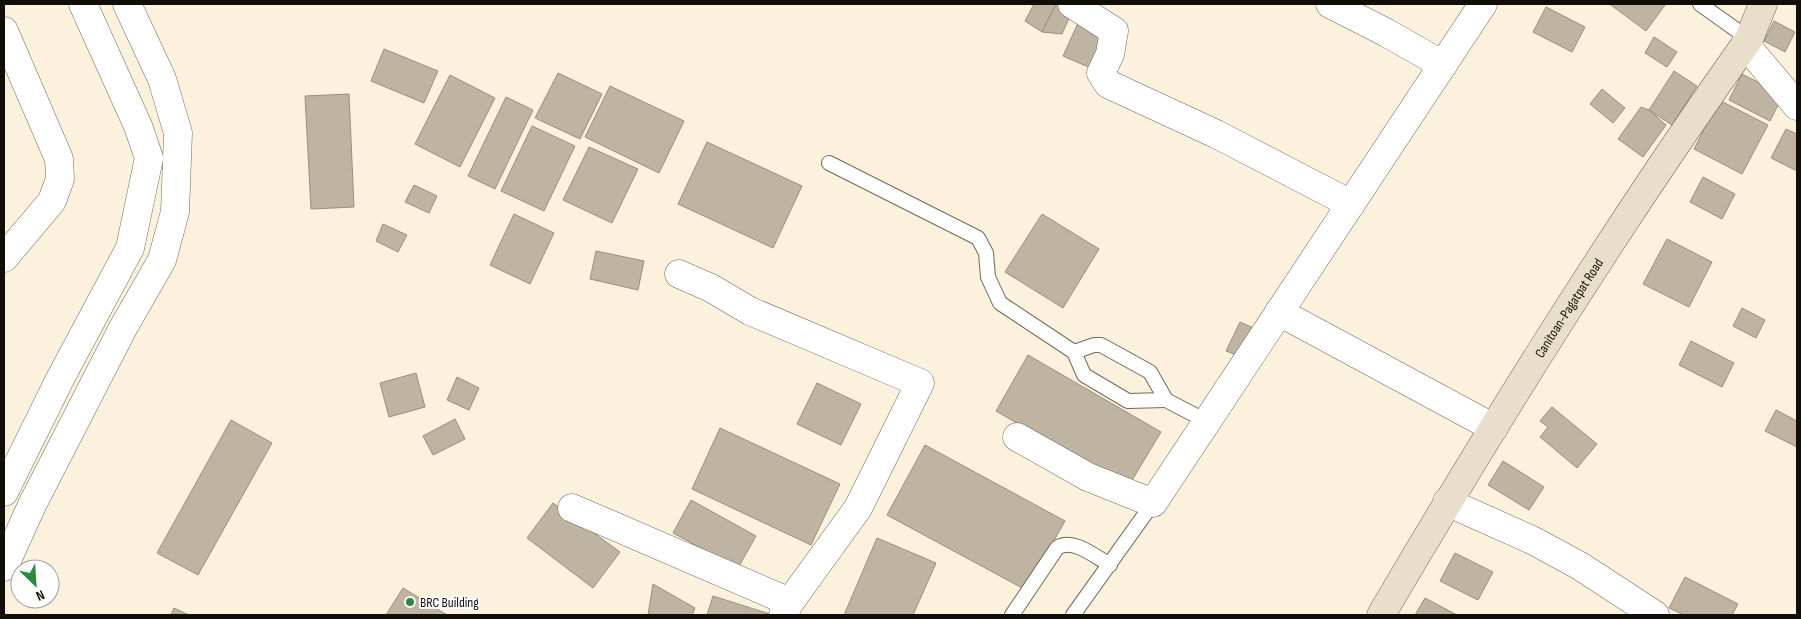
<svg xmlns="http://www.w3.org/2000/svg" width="1801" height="619" viewBox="0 0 1801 619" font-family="'Sofia Sans Condensed',sans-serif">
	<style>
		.building { fill: #beb4a1; stroke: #988e7c }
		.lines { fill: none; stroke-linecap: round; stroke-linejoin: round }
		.lane-casing { stroke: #716857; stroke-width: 16 }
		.street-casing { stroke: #716857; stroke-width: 29 }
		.secondary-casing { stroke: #716857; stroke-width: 29 }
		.lane { stroke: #fff; stroke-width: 14 }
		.street { stroke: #fff; stroke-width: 28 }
		.secondary { stroke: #e9deca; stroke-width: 28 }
		.poi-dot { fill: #2b8a3d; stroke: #fff; stroke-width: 2 }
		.labels { text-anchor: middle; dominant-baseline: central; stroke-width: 4; stroke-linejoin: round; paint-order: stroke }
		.street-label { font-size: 14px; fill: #110e07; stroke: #fff }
		.poi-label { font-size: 14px; fill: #110e07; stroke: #fff; text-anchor: start }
	</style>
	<rect width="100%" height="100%" fill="#fbf1dd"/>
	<g class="building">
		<polygon points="1034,4 1056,4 1042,32 1025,21"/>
		<polygon points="1056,4 1074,7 1062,34 1042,32"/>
		<polygon points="1613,4 1661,4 1665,5 1646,31 1611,5"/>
		<polygon points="1546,7 1585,27 1572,52 1533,32"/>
		<polygon points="1079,21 1108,34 1093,69 1063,56"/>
		<polygon points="1774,21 1795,32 1785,52 1764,41"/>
		<polygon points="1654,37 1677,52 1667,67 1645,53"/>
		<polygon points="384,49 438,71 424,103 371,81"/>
		<polygon points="1674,71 1697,86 1672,125 1649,110"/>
		<polygon points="558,73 602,94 580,139 535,118"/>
		<polygon points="1742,74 1783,95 1770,121 1729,100"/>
		<polygon points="450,75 495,98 460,167 415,144"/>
		<polygon points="610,86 684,121 659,173 585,137"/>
		<polygon points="1602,89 1625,108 1613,123 1590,104"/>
		<polygon points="349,94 354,207 311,209 305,96"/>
		<polygon points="506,97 533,110 495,189 468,176"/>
		<polygon points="1719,100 1768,125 1742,174 1694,149"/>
		<polygon points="1641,107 1649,110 1666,125 1643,157 1618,139"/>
		<polygon points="532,126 575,146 544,211 501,191"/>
		<polygon points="1786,129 1797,134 1797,171 1771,158"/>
		<polygon points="707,142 802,186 773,248 678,204"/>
		<polygon points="589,147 638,169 612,223 563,200"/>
		<polygon points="1703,177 1735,194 1722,219 1690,202"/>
		<polygon points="414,185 437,196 429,213 405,202"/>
		<polygon points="514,214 554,233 530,284 490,265"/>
		<polygon points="1042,214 1099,249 1063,308 1005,272"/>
		<polygon points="383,224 407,235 398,252 376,241"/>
		<polygon points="1667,239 1712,262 1689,307 1643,284"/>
		<polygon points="596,251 644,261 638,290 590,279"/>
		<polygon points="1742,308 1765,320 1756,338 1733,326"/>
		<polygon points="1240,322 1265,333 1247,359 1226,351"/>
		<polygon points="1691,341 1734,363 1722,387 1679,365"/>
		<polygon points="1028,355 1161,432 1128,487 996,411"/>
		<polygon points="416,373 425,407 389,417 380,383"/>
		<polygon points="457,377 479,388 469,410 447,400"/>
		<polygon points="817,383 861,404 841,445 797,424"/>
		<polygon points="1552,407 1597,444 1577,468 1540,437 1548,427 1540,421"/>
		<polygon points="1776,410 1797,421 1797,447 1765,431"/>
		<polygon points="455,419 465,439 433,455 423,436"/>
		<polygon points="231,420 272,443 198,575 157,553"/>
		<polygon points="720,428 840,484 811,545 692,489"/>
		<polygon points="925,445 1065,521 1026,590 887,515"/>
		<polygon points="1503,461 1544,487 1529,510 1488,485"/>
		<polygon points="691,500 756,536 738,568 673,533"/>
		<polygon points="553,503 620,552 593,588 527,538"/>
		<polygon points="877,538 936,563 913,615 844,615"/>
		<polygon points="1455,553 1493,572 1478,600 1440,581"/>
		<polygon points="1685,577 1738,604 1732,615 1684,615 1669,608"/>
		<polygon points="653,584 695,608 692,615 648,615"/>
		<polygon points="403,588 447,615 386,615"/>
		<polygon points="713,596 773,615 707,615"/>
		<polygon points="1425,598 1457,615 1415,615"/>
		<polygon points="174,608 189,615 171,615"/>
	</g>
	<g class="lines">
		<defs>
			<g id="lane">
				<polyline points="1700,4 1749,39"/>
				<polyline points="829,163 978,238 986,253 988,277 1000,303 1074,352 1084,375 1128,401 1166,400"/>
				<polyline points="1074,352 1094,345 1101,345 1150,372 1166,400 1208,422"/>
				<path d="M1012,615L1057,548C1072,537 1096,557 1110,565"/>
				<polyline points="1073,615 1153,503"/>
			</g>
			<g id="street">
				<polyline points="1072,4 1114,31 1110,54 1101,73 1108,84 1216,134 1351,204"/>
				<polyline points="1330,4 1387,33 1443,65"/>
				<polyline points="4,31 59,159 60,179 52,201 4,258"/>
				<polyline points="1745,44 1797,106"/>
				<polyline points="679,274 711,288 750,311 920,383 858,508 790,602 783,615"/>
				<polyline points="1279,312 1494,428"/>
				<polyline points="1017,437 1088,477 1153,503 1483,4"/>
				<polyline points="4,492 61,377 130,248 149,158 138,126 83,4"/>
				<polyline points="1447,502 1534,541 1580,566 1655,615"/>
				<polyline points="572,508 790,602"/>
				<polyline points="4,567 32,505 123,328 162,260 175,212 178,133 162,79 127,4"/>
			</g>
			<g id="secondary">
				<path id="s1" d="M1381,615C1496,419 1617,225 1749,39L1763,4"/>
			</g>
		</defs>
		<use href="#lane" class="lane-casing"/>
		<use href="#street" class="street-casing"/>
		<use href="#secondary" class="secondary-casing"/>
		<use href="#lane" class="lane"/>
		<use href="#street" class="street"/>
		<use href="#secondary" class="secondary"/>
	</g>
	<circle class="poi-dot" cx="410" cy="602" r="5"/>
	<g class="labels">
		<g class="street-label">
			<text stroke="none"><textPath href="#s1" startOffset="360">Canitoan-Pagatpat Road</textPath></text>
		</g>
		<g class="poi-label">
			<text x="420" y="602">BRC Building</text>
		</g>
	</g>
	<rect width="1801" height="619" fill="none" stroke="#110e07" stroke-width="10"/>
	<g transform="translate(35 584) rotate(155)"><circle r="24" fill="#ffffff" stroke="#a09f9c"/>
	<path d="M0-4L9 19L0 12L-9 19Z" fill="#2b8a3d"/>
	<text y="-8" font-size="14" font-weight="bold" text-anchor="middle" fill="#110e07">N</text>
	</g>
</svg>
